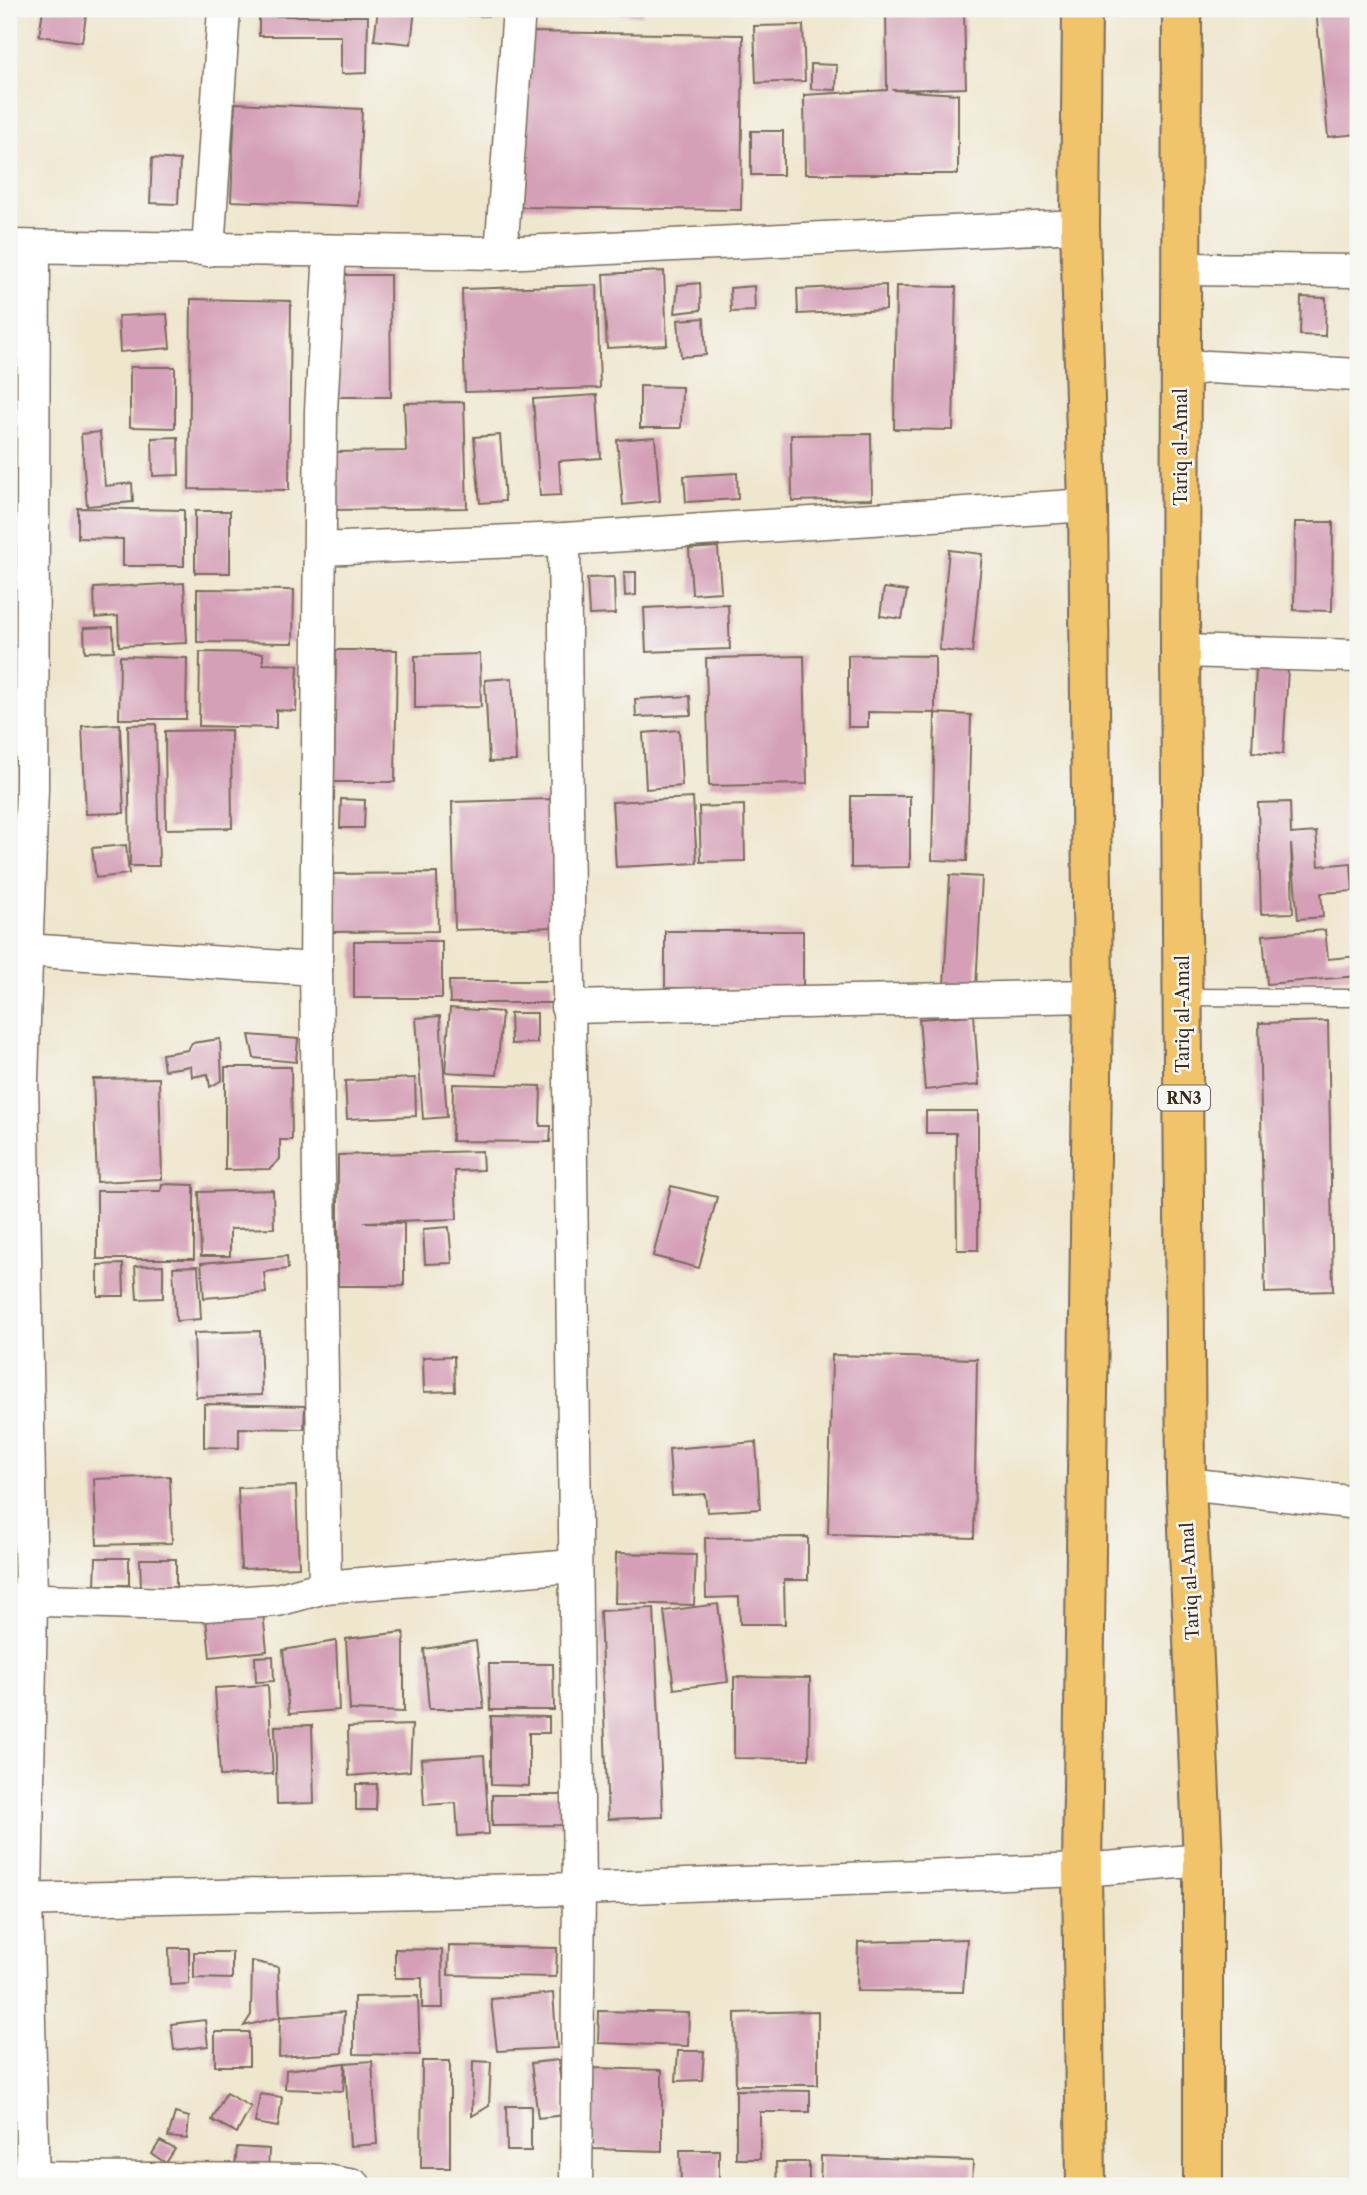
<svg xmlns="http://www.w3.org/2000/svg" width="1367" height="2195" viewBox="0 0 1367 2195" font-family="'Libre Caslon Text',serif">
	<style>
		.building { fill: #d5a0b7 }
		.lines { fill: none; stroke-linecap: round; stroke-linejoin: round }
		.lane-casing { stroke: #7a6c5c; stroke-width: 19 }
		.street-casing { stroke: #7a6c5c; stroke-width: 35 }
		.highway-casing { stroke: #7a6c5c; stroke-width: 42 }
		.lane { stroke: #fff; stroke-width: 16 }
		.street { stroke: #fff; stroke-width: 32 }
		.highway { stroke: #f1c36a; stroke-width: 38 }
		.labels { text-anchor: middle; dominant-baseline: central; stroke-width: 5; stroke-linejoin: round; paint-order: stroke }
		.shield { fill: #f6f6f2; stroke: #73675e; stroke-width: 2 }
		.shield-label { font-size: 16px; font-weight: bold; fill: #3b2a1e }
		.street-label { font-size: 18px; fill: #3b2a1e; stroke: #f6f6f2 }
	</style>
	<rect width="100%" height="100%" fill="#f6f6f2"/>
	<filter id="ink" filterUnits="userSpaceOnUse"><feTurbulence type="fractalNoise" baseFrequency=".0143" numOctaves="2"/><feDisplacementMap in="SourceGraphic" scale="14" xChannelSelector="R" yChannelSelector="G"/><feConvolveMatrix kernelMatrix="1 2 1 2 8 2 1 2 1" color-interpolation-filters="sRGB"/></filter>
	<filter id="wash" filterUnits="userSpaceOnUse"><feTurbulence type="fractalNoise" baseFrequency=".00686" numOctaves="4" result="noise"/><feDisplacementMap in="SourceGraphic" scale="28" xChannelSelector="R" yChannelSelector="G"/><feGaussianBlur stdDeviation="1.57" result="paint"/><feColorMatrix in="noise" values="0 0 0 0 0 0 0 0 0 0 0 0 0 0 0 0 0 1.4 0 .05"/><feComposite in="paint" operator="in"/></filter>
	<g filter="url(#wash)">
		<rect width="100%" height="100%" fill="#efe6ce"/>
		<g id="blocks">
			<g class="building">
				<polygon points="43,9 87,9 82,42 39,36"/>
				<polygon points="378,9 415,9 411,44 374,40"/>
				<rect x="466" y="9" width="32" height="7"/>
				<polygon points="614,9 643,9 642,15 613,13"/>
				<polygon points="931,9 964,11 966,88 892,90 958,94 958,174 805,174 804,95 887,90 886,13"/>
				<polygon points="1316,9 1358,9 1358,134 1328,137"/>
				<polygon points="259,16 368,16 367,73 341,74 341,36 259,36"/>
				<polygon points="803,25 805,81 756,83 754,26"/>
				<polygon points="523,32 743,35 741,210 521,207"/>
				<polygon points="811,64 837,65 836,90 811,89"/>
				<polygon points="235,103 362,109 358,206 231,201"/>
				<rect x="751" y="131" width="32" height="44"/>
				<polygon points="152,158 180,160 178,204 150,203"/>
				<polygon points="664,271 667,345 607,348 603,274"/>
				<polygon points="328,275 390,275 391,397 329,397"/>
				<polygon points="700,283 701,310 675,313 678,285"/>
				<polygon points="597,285 600,388 465,392 462,289"/>
				<polygon points="886,285 886,310 798,314 797,289"/>
				<polygon points="754,286 755,311 731,312 730,288"/>
				<polygon points="896,286 956,287 953,430 894,429"/>
				<polygon points="1301,297 1326,298 1325,336 1300,335"/>
				<polygon points="191,299 291,301 289,490 189,489"/>
				<polygon points="167,314 170,348 120,352 118,316"/>
				<polygon points="704,318 706,355 681,357 678,320"/>
				<polygon points="130,367 175,367 175,428 130,427"/>
				<polygon points="640,386 682,387 681,428 640,428"/>
				<polygon points="597,395 601,458 559,461 561,495 540,496 533,399"/>
				<polygon points="464,402 467,508 332,510 331,452 406,451 404,403"/>
				<polygon points="100,432 105,486 132,483 133,502 87,506 81,434"/>
				<polygon points="871,434 872,499 792,501 791,435"/>
				<polygon points="500,435 505,501 480,503 474,437"/>
				<polygon points="178,437 179,475 153,476 152,438"/>
				<polygon points="655,437 660,501 623,505 617,440"/>
				<polygon points="737,473 738,499 686,502 684,476"/>
				<polygon points="78,508 184,510 184,566 123,566 123,539 78,538"/>
				<rect x="195" y="511" width="35" height="62"/>
				<polygon points="1295,522 1333,522 1332,611 1294,610"/>
				<polygon points="718,547 721,592 692,594 689,549"/>
				<polygon points="949,550 982,554 972,653 939,650"/>
				<polygon points="624,572 636,572 636,595 625,596"/>
				<polygon points="614,577 615,614 589,615 587,578"/>
				<polygon points="184,583 187,643 119,646 118,616 95,618 94,588"/>
				<polygon points="884,588 907,591 902,619 880,616"/>
				<polygon points="197,589 294,590 293,643 197,642"/>
				<polygon points="728,604 730,649 646,652 644,608"/>
				<polygon points="113,627 114,651 85,652 84,628"/>
				<polygon points="336,650 397,650 395,782 334,782"/>
				<polygon points="200,652 263,653 263,664 298,665 296,711 276,710 276,728 199,726"/>
				<polygon points="480,654 481,707 415,708 415,656"/>
				<polygon points="848,655 935,656 935,713 971,715 967,861 932,860 935,713 868,712 868,727 848,727"/>
				<polygon points="120,656 187,658 186,719 119,719"/>
				<polygon points="804,656 807,784 709,786 706,658"/>
				<polygon points="1256,667 1288,669 1283,754 1252,752"/>
				<polygon points="512,678 516,761 489,762 485,680"/>
				<polygon points="690,696 691,715 636,717 635,699"/>
				<polygon points="120,724 124,813 86,814 82,726"/>
				<polygon points="156,724 159,866 130,866 128,725"/>
				<polygon points="231,730 232,828 166,829 165,731"/>
				<polygon points="679,730 682,786 646,789 643,733"/>
				<polygon points="851,796 910,796 910,867 851,868"/>
				<polygon points="693,798 697,863 616,867 612,802"/>
				<polygon points="341,799 365,800 364,828 340,828"/>
				<polygon points="553,799 556,927 455,930 452,802"/>
				<polygon points="1290,802 1291,834 1316,832 1319,866 1351,863 1353,891 1321,893 1323,917 1298,919 1291,844 1293,913 1261,914 1258,803"/>
				<polygon points="744,805 745,861 701,862 699,807"/>
				<polygon points="126,845 129,874 96,878 92,848"/>
				<polygon points="437,873 438,931 332,932 331,874"/>
				<polygon points="950,875 982,877 976,987 944,985"/>
				<polygon points="1325,930 1328,959 1358,956 1358,976 1267,984 1263,935"/>
				<rect x="665" y="931" width="138" height="57"/>
				<rect x="354" y="941" width="88" height="57"/>
				<polygon points="449,981 553,981 553,1003 450,1003"/>
				<polygon points="450,1008 502,1012 497,1075 445,1072"/>
				<polygon points="510,1013 537,1013 537,1043 511,1044"/>
				<polygon points="974,1015 979,1085 925,1090 919,1019"/>
				<polygon points="440,1016 447,1117 423,1119 416,1018"/>
				<polygon points="1328,1021 1333,1291 1265,1293 1259,1023"/>
				<polygon points="249,1035 298,1039 296,1062 254,1058"/>
				<polygon points="220,1039 222,1080 210,1087 208,1074 192,1077 191,1066 164,1070 162,1054 188,1050 192,1043"/>
				<polygon points="225,1067 291,1067 292,1140 280,1140 280,1159 270,1169 225,1170"/>
				<polygon points="159,1078 162,1179 97,1182 93,1079"/>
				<polygon points="415,1078 416,1116 347,1119 345,1081"/>
				<polygon points="453,1084 541,1086 540,1126 551,1126 550,1142 452,1141"/>
				<polygon points="926,1111 978,1111 978,1250 957,1250 956,1133 926,1133"/>
				<polygon points="482,1151 483,1170 455,1171 457,1219 364,1222 404,1223 404,1286 338,1286 338,1155"/>
				<polygon points="162,1184 194,1185 194,1259 97,1259 97,1191 161,1191"/>
				<polygon points="671,1186 717,1197 699,1268 653,1256"/>
				<polygon points="273,1190 274,1228 230,1229 230,1256 201,1256 199,1192"/>
				<polygon points="449,1227 452,1263 425,1264 423,1229"/>
				<polygon points="287,1256 288,1269 264,1272 266,1293 204,1298 201,1263"/>
				<polygon points="123,1264 124,1296 98,1296 98,1265"/>
				<polygon points="163,1265 163,1298 137,1299 135,1266"/>
				<polygon points="198,1266 201,1319 176,1321 173,1267"/>
				<polygon points="260,1331 262,1395 196,1397 194,1333"/>
				<polygon points="832,1355 977,1359 974,1538 828,1534"/>
				<polygon points="454,1356 455,1391 424,1392 423,1357"/>
				<polygon points="204,1404 305,1406 304,1429 239,1428 239,1448 204,1447"/>
				<polygon points="756,1442 760,1509 707,1512 705,1494 672,1496 669,1449"/>
				<polygon points="170,1476 172,1543 97,1545 94,1479"/>
				<polygon points="296,1486 299,1567 241,1569 238,1488"/>
				<polygon points="808,1537 808,1580 784,1580 785,1624 740,1624 739,1597 706,1598 705,1538"/>
				<polygon points="616,1553 696,1555 694,1605 615,1603"/>
				<polygon points="96,1558 129,1558 129,1585 95,1585"/>
				<polygon points="140,1559 176,1559 176,1587 141,1588"/>
				<polygon points="718,1604 728,1682 674,1689 664,1611"/>
				<polygon points="654,1608 663,1817 608,1819 600,1611"/>
				<polygon points="263,1613 267,1651 210,1657 206,1619"/>
				<polygon points="404,1632 404,1712 350,1710 346,1639"/>
				<polygon points="336,1641 339,1710 289,1714 283,1650"/>
				<polygon points="476,1641 484,1709 429,1709 424,1649"/>
				<polygon points="273,1656 274,1681 256,1682 255,1657"/>
				<polygon points="489,1664 553,1664 554,1710 490,1710"/>
				<polygon points="734,1677 810,1678 809,1759 734,1758"/>
				<polygon points="268,1685 273,1774 220,1776 215,1688"/>
				<polygon points="491,1716 549,1717 549,1733 529,1733 529,1786 491,1785"/>
				<polygon points="312,1725 314,1803 277,1804 275,1726"/>
				<polygon points="412,1725 410,1771 349,1776 348,1727"/>
				<polygon points="484,1755 489,1834 458,1836 456,1803 424,1805 421,1759"/>
				<polygon points="356,1784 377,1784 376,1810 356,1810"/>
				<polygon points="492,1795 562,1795 563,1825 492,1826"/>
				<polygon points="967,1939 963,1992 857,1991 858,1942"/>
				<polygon points="449,1946 557,1948 556,1977 448,1975"/>
				<polygon points="169,1948 189,1948 189,1984 170,1985"/>
				<polygon points="395,1949 442,1950 443,2008 422,2008 422,1978 395,1978"/>
				<polygon points="194,1952 232,1952 232,1979 194,1978"/>
				<polygon points="252,1961 278,1967 280,2017 344,2012 342,2053 279,2057 280,2017 244,2026 251,2015"/>
				<polygon points="553,1993 557,2048 497,2051 491,1999"/>
				<polygon points="418,1996 420,2055 354,2054 354,1997"/>
				<polygon points="599,2011 689,2013 688,2046 598,2043"/>
				<polygon points="818,2011 818,2085 736,2085 735,2013"/>
				<polygon points="205,2020 208,2046 174,2050 171,2024"/>
				<rect x="215" y="2032" width="34" height="34"/>
				<polygon points="678,2051 704,2051 702,2080 676,2081"/>
				<polygon points="558,2060 565,2115 538,2118 531,2063"/>
				<polygon points="372,2061 377,2144 350,2146 345,2063"/>
				<polygon points="422,2061 450,2061 450,2168 421,2168"/>
				<polygon points="473,2061 491,2062 489,2106 472,2116"/>
				<polygon points="345,2063 343,2091 285,2089 286,2070"/>
				<polygon points="591,2068 662,2070 662,2151 593,2149"/>
				<polygon points="736,2090 810,2091 810,2112 760,2112 760,2159 736,2159"/>
				<polygon points="226,2093 251,2107 237,2133 212,2120"/>
				<polygon points="260,2094 282,2097 278,2127 255,2123"/>
				<polygon points="506,2106 531,2106 531,2151 507,2151"/>
				<polygon points="175,2113 189,2117 187,2139 168,2137"/>
				<polygon points="160,2141 175,2149 166,2163 152,2154"/>
				<polygon points="237,2147 269,2149 268,2171 235,2168"/>
				<polygon points="680,2150 719,2150 719,2186 681,2186"/>
				<polygon points="821,2156 973,2161 972,2186 820,2186"/>
				<polygon points="776,2162 809,2162 809,2186 777,2186"/>
			</g>
		</g>
	</g>
	<g filter="url(#ink)">
		<use href="#blocks" fill-opacity="0" stroke="#7a6c5c" stroke-width="2"/>
		<g class="lines">
			<defs>
				<polyline id="lane" points="1183,997 1358,998"/>
				<g id="street">
					<polyline points="9,246 501,253 1080,226"/>
					<polyline points="208,250 224,9"/>
					<polyline points="501,253 519,9"/>
					<polyline points="1181,269 1358,271"/>
					<polyline points="1181,370 1208,367 1358,375"/>
					<polyline points="564,539 579,1889 576,2186"/>
					<polyline points="320,549 564,539 1088,505"/>
					<polyline points="1180,651 1358,656"/>
					<polyline points="25,950 316,969"/>
					<polyline points="567,1007 1093,996"/>
					<polyline points="1186,1484 1358,1503"/>
					<polyline points="325,1587 316,969 321,410 330,251"/>
					<polyline points="11,1599 204,1605 277,1600 325,1587 573,1566"/>
					<polyline points="9,1900 579,1889 1082,1870 1203,1860"/>
					<polyline points="9,2178 320,2180 355,2186"/>
					<polyline points="33,2186 26,1900 31,1599 22,1079 32,788 34,247"/>
				</g>
				<g id="highway">
					<polyline points="1082,9 1080,226 1088,505 1093,996 1082,1870 1086,2186"/>
					<polyline points="1182,9 1180,651 1186,1484 1203,1860 1203,2186"/>
				</g>
			</defs>
			<use href="#lane" class="lane-casing"/>
			<use href="#street" class="street-casing"/>
			<use href="#highway" class="highway-casing"/>
			<use href="#lane" class="lane"/>
			<use href="#street" class="street"/>
			<use href="#highway" class="highway"/>
		</g>
	</g>
	<g class="labels">
		<rect class="shield" x="1158" y="1085.5" width="52" height="25" rx="5"/>
		<g class="shield-label">
			<text x="1184" y="1098">RN3</text>
		</g>
		<g class="street-label">
			<text transform="translate(1181 447) rotate(-90)">Tariq al-Amal</text>
			<text transform="translate(1183 1014) rotate(-90)">Tariq al-Amal</text>
			<text transform="translate(1190 1581) rotate(-93)">Tariq al-Amal</text>
		</g>
	</g>
	<rect width="1367" height="2195" fill="none" stroke="#f6f6f2" stroke-width="35"/>
</svg>
